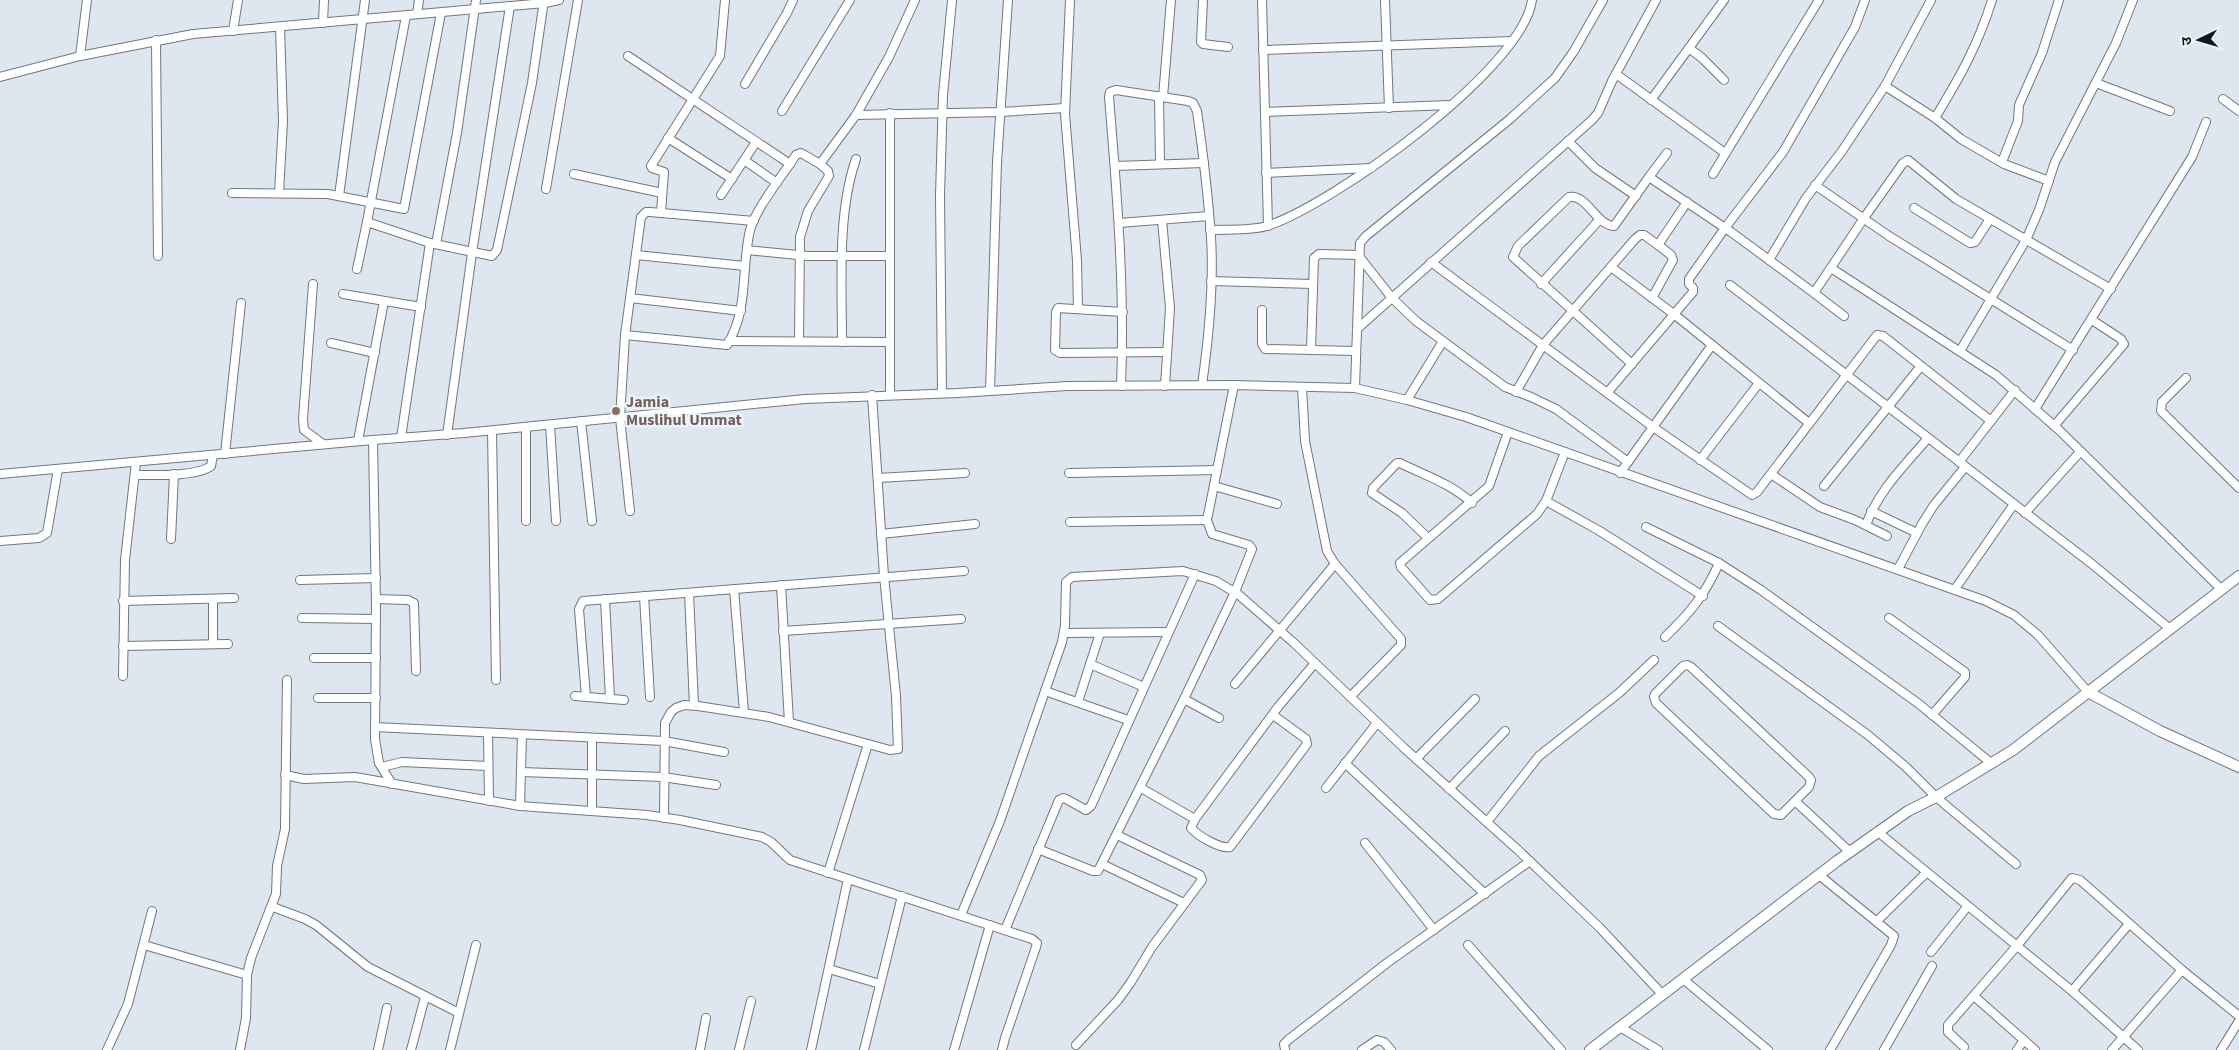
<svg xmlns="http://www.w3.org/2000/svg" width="2239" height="1050" viewBox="0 0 2239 1050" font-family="'Source Sans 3','Noto Sans Devanagari',sans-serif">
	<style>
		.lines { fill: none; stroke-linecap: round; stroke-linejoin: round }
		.minor-casing { stroke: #6f7880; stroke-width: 10 }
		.tertiary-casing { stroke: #6f7880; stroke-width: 12 }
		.minor { stroke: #fff; stroke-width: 8 }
		.tertiary { stroke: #fff; stroke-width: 10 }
		.education-dot { fill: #8d6e63; stroke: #ebf4fd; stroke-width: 2 }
		.labels { text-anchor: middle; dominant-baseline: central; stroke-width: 5; stroke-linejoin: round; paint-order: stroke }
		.education-label { font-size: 16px; font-weight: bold; fill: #785e54; stroke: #ebf4fd; text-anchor: start }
	</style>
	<rect width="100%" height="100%" fill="#dee7f0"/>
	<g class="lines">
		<defs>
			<g id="minor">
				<polyline points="1070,0 1065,114 1077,260 1078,309"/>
				<polyline points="1203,0 1201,42 1203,44 1228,47"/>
				<polyline points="1262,0 1268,226"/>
				<polyline points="1385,0 1389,108"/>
				<polyline points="417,14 419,0"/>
				<polyline points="406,16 367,222 430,243 492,256 497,250 532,83 544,0"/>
				<polyline points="323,23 324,0"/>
				<polyline points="233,31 238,0"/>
				<polyline points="156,40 158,256"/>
				<polyline points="1689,48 1702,58 1724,80"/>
				<polyline points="1263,50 1512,41"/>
				<polyline points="80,56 87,0"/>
				<polyline points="628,56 790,164"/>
				<polyline points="1616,74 1725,153"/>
				<polyline points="0,77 80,56 193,34 545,3 559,0"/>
				<polyline points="2096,83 2170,111"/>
				<polyline points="745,84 787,13 793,0"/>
				<polyline points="1885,86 1935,118 1961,139 2004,164 2049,181"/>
				<polyline points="1159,96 1160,164"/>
				<polyline points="1163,97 1171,0"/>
				<polyline points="2223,99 2239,111"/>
				<polyline points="1651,100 1724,0"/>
				<polyline points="782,111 850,0"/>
				<polyline points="1265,112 1450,105"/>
				<polyline points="890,113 890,395"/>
				<polyline points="856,115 1000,112 1065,108"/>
				<path d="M1935,118C1960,77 1978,45 1992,0"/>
				<polyline points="668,138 732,179"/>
				<polyline points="1568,141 1595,168 1636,196"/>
				<polyline points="744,160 777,183"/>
				<polyline points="2002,162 2018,121 2019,105 2042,53 2059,0"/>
				<polyline points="1115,166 1204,163"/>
				<polyline points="1266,173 1371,168"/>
				<polyline points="574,174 662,193"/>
				<polyline points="1713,174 1819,0"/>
				<polyline points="1649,177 1667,153"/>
				<polyline points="1815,185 1889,236 2073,350"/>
				<polyline points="546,189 578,0"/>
				<polyline points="232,193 328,194 404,209 441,13"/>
				<polyline points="279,193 283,121 280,27"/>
				<polyline points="721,195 756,142"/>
				<polyline points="339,196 365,0"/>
				<polyline points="1914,208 1970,243 1975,242 1990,219"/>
				<polyline points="661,213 664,172 652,168 651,166 720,56 725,0"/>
				<polyline points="1162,220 1170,308 1165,386"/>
				<polyline points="1119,223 1209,216"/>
				<path d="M1210,230C1228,229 1250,231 1267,226C1332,205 1523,69 1532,0"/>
				<polyline points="436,244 457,133 476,0"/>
				<polyline points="747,250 808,256 890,256"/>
				<polyline points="636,255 745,266"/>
				<polyline points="1769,260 1806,198 1842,151 1885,86 1931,0"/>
				<polyline points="1431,262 1653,427 1752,495 1757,492 1877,335 1883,336 1991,421"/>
				<polyline points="1611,267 1675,315 1809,423"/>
				<polyline points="1831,268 1996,375 2059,430 2221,589"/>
				<polyline points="357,269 367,222"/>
				<polyline points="1211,281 1312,284"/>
				<polyline points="313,284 303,419 304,430 323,444"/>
				<polyline points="1541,284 1600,219"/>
				<polyline points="1730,285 2092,564 2169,628"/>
				<polyline points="1814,293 1844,316"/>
				<polyline points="343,294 421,307"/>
				<polyline points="630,298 741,311"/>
				<polyline points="1652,298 1673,260 1671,255 1658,245"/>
				<polyline points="1262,310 1262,344 1265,349 1356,351"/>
				<polyline points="1123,312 1058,308 1056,312 1055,350 1060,353 1167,352"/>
				<polyline points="1357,329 1592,120 1598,113 1612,81 1656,0"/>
				<path d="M625,335L727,345C749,310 741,268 750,230C756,208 783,175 796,155L801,153L820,164L856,115L889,57L915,0"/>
				<polyline points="729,341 890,342"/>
				<polyline points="799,341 800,237 808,211 829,176 828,171 820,164"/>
				<path d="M842,342C842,285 837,213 856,159"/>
				<polyline points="331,343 375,353"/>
				<polyline points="1311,350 1314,258 1319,254 1358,255 1392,298 1416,321 1505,387 1531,397 1556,409 1628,462"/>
				<polyline points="1960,351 2026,240 2039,210 2055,162 2116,43 2133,0"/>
				<path d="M1632,364L1513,257L1518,246L1569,197C1587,194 1596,225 1614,226L1649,177L1731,232L1814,293L1864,218L1903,163L1908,160L1956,199L2111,289"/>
				<polyline points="2186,378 2162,402 2161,411 2239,488"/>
				<path d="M1121,386C1125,289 1117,193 1109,97L1110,92L1116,90L1188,101L1193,103L1197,111C1203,153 1208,194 1211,237C1214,286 1209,336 1202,385"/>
				<polyline points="1302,387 1305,441 1327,551 1335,564 1401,639 1401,645 1350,697"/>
				<polyline points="1355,388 1360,243 1366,236 1510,119 1555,78 1574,51 1603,0"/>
				<polyline points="990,391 997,162 1008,0"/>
				<polyline points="1516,392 1543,345 1635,239 1640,235 1644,235 1658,245 1687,202"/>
				<polyline points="942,393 940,195 943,95 952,0"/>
				<polyline points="1607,393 1693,292 1693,288 1689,284 1689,279 1725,228 1783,152 1855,27 1865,0"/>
				<polyline points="1407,400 1443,341"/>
				<polyline points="2035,409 2192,157 2206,122"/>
				<polyline points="581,421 592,521"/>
				<polyline points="550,425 556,521"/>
				<polyline points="2054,426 2124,344 2121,339 2092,320"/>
				<polyline points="526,427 526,521"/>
				<polyline points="492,431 496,680"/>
				<polyline points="1508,432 1489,486 1400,563 1401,567 1430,600 1438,599 1537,514 1546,501 1565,452"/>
				<polyline points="447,435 472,253 510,6"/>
				<polyline points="401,438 430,243"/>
				<polyline points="373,440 376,605 375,739 379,763 392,784"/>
				<polyline points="358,441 384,301"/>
				<polyline points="225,454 241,303"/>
				<polyline points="1700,460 1759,383"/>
				<polyline points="1959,462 2015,390"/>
				<polyline points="1069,473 1217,470"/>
				<polyline points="1620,473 1712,345"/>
				<polyline points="0,474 373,440 464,433 805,399 958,393 1067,386 1234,385 1355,388 1407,400 1466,417 1986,601 2014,615 2038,635 2088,692"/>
				<polyline points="1771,474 1820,507 1855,520 1887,536"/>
				<path d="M135,475C154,475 196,477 211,466L213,455"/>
				<polyline points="878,478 965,473"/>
				<polyline points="1214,486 1277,504"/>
				<polyline points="1824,486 1921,366"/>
				<polyline points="1546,501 1598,530 1703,596"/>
				<polyline points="630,511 620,418 625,335 641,217 646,212 650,212 754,221"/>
				<polyline points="1871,511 1917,533"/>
				<polyline points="2025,513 2080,452"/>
				<polyline points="1070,522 1207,520"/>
				<path d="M1866,525C1878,491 1905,465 1928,438"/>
				<polyline points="1646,527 1719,563 1761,590 1919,704 1991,763"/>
				<polyline points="881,534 975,524"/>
				<path d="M1428,538L1402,513L1372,493L1373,488L1397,463H1400C1426,476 1450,483 1472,503"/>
				<polyline points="171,539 174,474"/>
				<polyline points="0,541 39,538 47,533 58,469"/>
				<polyline points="1898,569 1922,524 1934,505 1965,467"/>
				<polyline points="300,580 376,578"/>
				<polyline points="781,585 789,722"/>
				<polyline points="734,589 744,712"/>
				<polyline points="1955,589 2014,504"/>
				<polyline points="689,593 694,705"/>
				<polyline points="644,596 650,697"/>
				<polyline points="376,599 408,600 414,603 416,671"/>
				<polyline points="605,599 610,699"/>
				<polyline points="123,601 234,598"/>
				<polyline points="302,618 376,619"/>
				<polyline points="1889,618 1965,672 1965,677 1932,715"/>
				<polyline points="1718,626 1868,735 1906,767 1936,797 2016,864"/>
				<polyline points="783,631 961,619"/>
				<polyline points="1064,633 1168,632"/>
				<path d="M1665,637C1690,613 1705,595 1719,563"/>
				<polyline points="213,644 213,599"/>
				<polyline points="123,646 228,644"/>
				<polyline points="314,658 376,658"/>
				<polyline points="1090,664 1144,687"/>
				<polyline points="123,676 125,560 136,462"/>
				<polyline points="1235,684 1335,564"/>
				<polyline points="1045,691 1128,720"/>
				<polyline points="575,696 624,700"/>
				<polyline points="586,697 579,609 583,601 964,571"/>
				<polyline points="318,698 376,698"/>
				<polyline points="1184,699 1219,718"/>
				<polyline points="1078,702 1100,633"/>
				<polyline points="375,727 664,741 724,752"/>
				<polyline points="488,733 489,801"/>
				<polyline points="592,738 592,811"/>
				<polyline points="1416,759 1475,699"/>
				<polyline points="1345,763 1485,894"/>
				<polyline points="382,767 402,762 488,766"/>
				<polyline points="521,772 663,777 716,785"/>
				<polyline points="285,775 304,779 355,777 520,806 647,815 680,820 762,837 771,842 790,860 1032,939 1037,943 1036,947 1005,1038 1002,1050"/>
				<path d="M1141,788L1195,819L1191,828C1198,836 1220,849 1230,847L1307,744L1306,739L1273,715"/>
				<polyline points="1326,788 1377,723"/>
				<polyline points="1449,789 1505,731"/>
				<polyline points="1795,801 1781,815 1774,814 1656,703 1654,697 1655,694 1683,666 1687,665 1691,667 1808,776 1811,780 1809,787 1795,801 1850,852"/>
				<polyline points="520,806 522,735"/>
				<polyline points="664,818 665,723 671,712 676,708 684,705 698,706 769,717 890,750 898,749 896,696 884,576 872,395"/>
				<polyline points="1195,819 1278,707 1315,663"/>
				<polyline points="1487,822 1539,756 1619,693 1654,660"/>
				<polyline points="1878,832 2072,991 2138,1050"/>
				<polyline points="1365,843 1434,930"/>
				<polyline points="1038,849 1093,871 1098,871 1184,699 1235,592 1252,549 1249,545 1212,534 1207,520 1234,385"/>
				<polyline points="1102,864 1184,903"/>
				<polyline points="828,873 868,744"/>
				<polyline points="1819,875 1894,936 1891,945 1830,1050"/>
				<polyline points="273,907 305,919 316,925 368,967 459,1013"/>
				<polyline points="961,915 1000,821 1062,642 1065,625 1066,582 1072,577 1183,571 1216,581 1239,595 1294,643 1404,748 1518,850 1600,928 1662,994"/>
				<polyline points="1877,921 1926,873"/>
				<polyline points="1005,930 1059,800 1063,798 1066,799 1086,810 1091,806 1195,574"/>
				<polyline points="144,945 247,975"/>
				<polyline points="1468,945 1561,1050"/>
				<polyline points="1931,952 1967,907"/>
				<polyline points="829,969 880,984"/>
				<polyline points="1683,979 1768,1050"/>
				<polyline points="2072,991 2129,924"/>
				<polyline points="1974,996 2035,1050"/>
				<polyline points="1620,1027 1658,1050"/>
				<polyline points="1076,1045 1118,1000 1131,982 1152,947 1202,880 1200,875 1117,835"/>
				<polyline points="1964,1047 1948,1032 1948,1025 2016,947 2072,878 2080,880 2182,970 2239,1016"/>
				<polyline points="107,1050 128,1004 152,911"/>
				<polyline points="240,1050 246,1018 247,975 251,958 276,894 277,866 285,829 287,680"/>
				<polyline points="378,1050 387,1008"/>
				<polyline points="411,1050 425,997"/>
				<polyline points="450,1050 476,945"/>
				<polyline points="700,1050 706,1018"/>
				<polyline points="739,1050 751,1001"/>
				<polyline points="811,1050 848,879"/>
				<polyline points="864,1050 902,896"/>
				<polyline points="954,1050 990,925"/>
				<polyline points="1285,1050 1284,1044 1288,1040 1387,963 1530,861"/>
				<polyline points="1362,1050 1377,1040 1384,1042 1391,1050"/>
				<polyline points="1884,1050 1932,966"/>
				<polyline points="2017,1050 2024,1040"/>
				<polyline points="2112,1050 2182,970"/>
				<polyline points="2221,1050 2239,1021"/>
			</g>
			<g id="tertiary">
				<polyline points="2088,692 2160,731 2239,767"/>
				<polyline points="1590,1050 1837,861 1908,811 1936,797 2013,750 2239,576"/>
			</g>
		</defs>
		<use href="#minor" class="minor-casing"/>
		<use href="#tertiary" class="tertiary-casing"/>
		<use href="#minor" class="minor"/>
		<use href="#tertiary" class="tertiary"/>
	</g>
	<circle class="education-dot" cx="616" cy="411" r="5"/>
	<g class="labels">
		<g class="education-label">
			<text x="626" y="402">Jamia<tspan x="626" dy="18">Muslihul Ummat</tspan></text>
		</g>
	</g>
	<g transform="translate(2199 40) rotate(265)" stroke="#ebf4fd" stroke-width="4" paint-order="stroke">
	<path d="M0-4L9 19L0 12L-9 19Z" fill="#14171b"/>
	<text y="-8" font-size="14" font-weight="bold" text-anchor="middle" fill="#14171b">उ</text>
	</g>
</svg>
